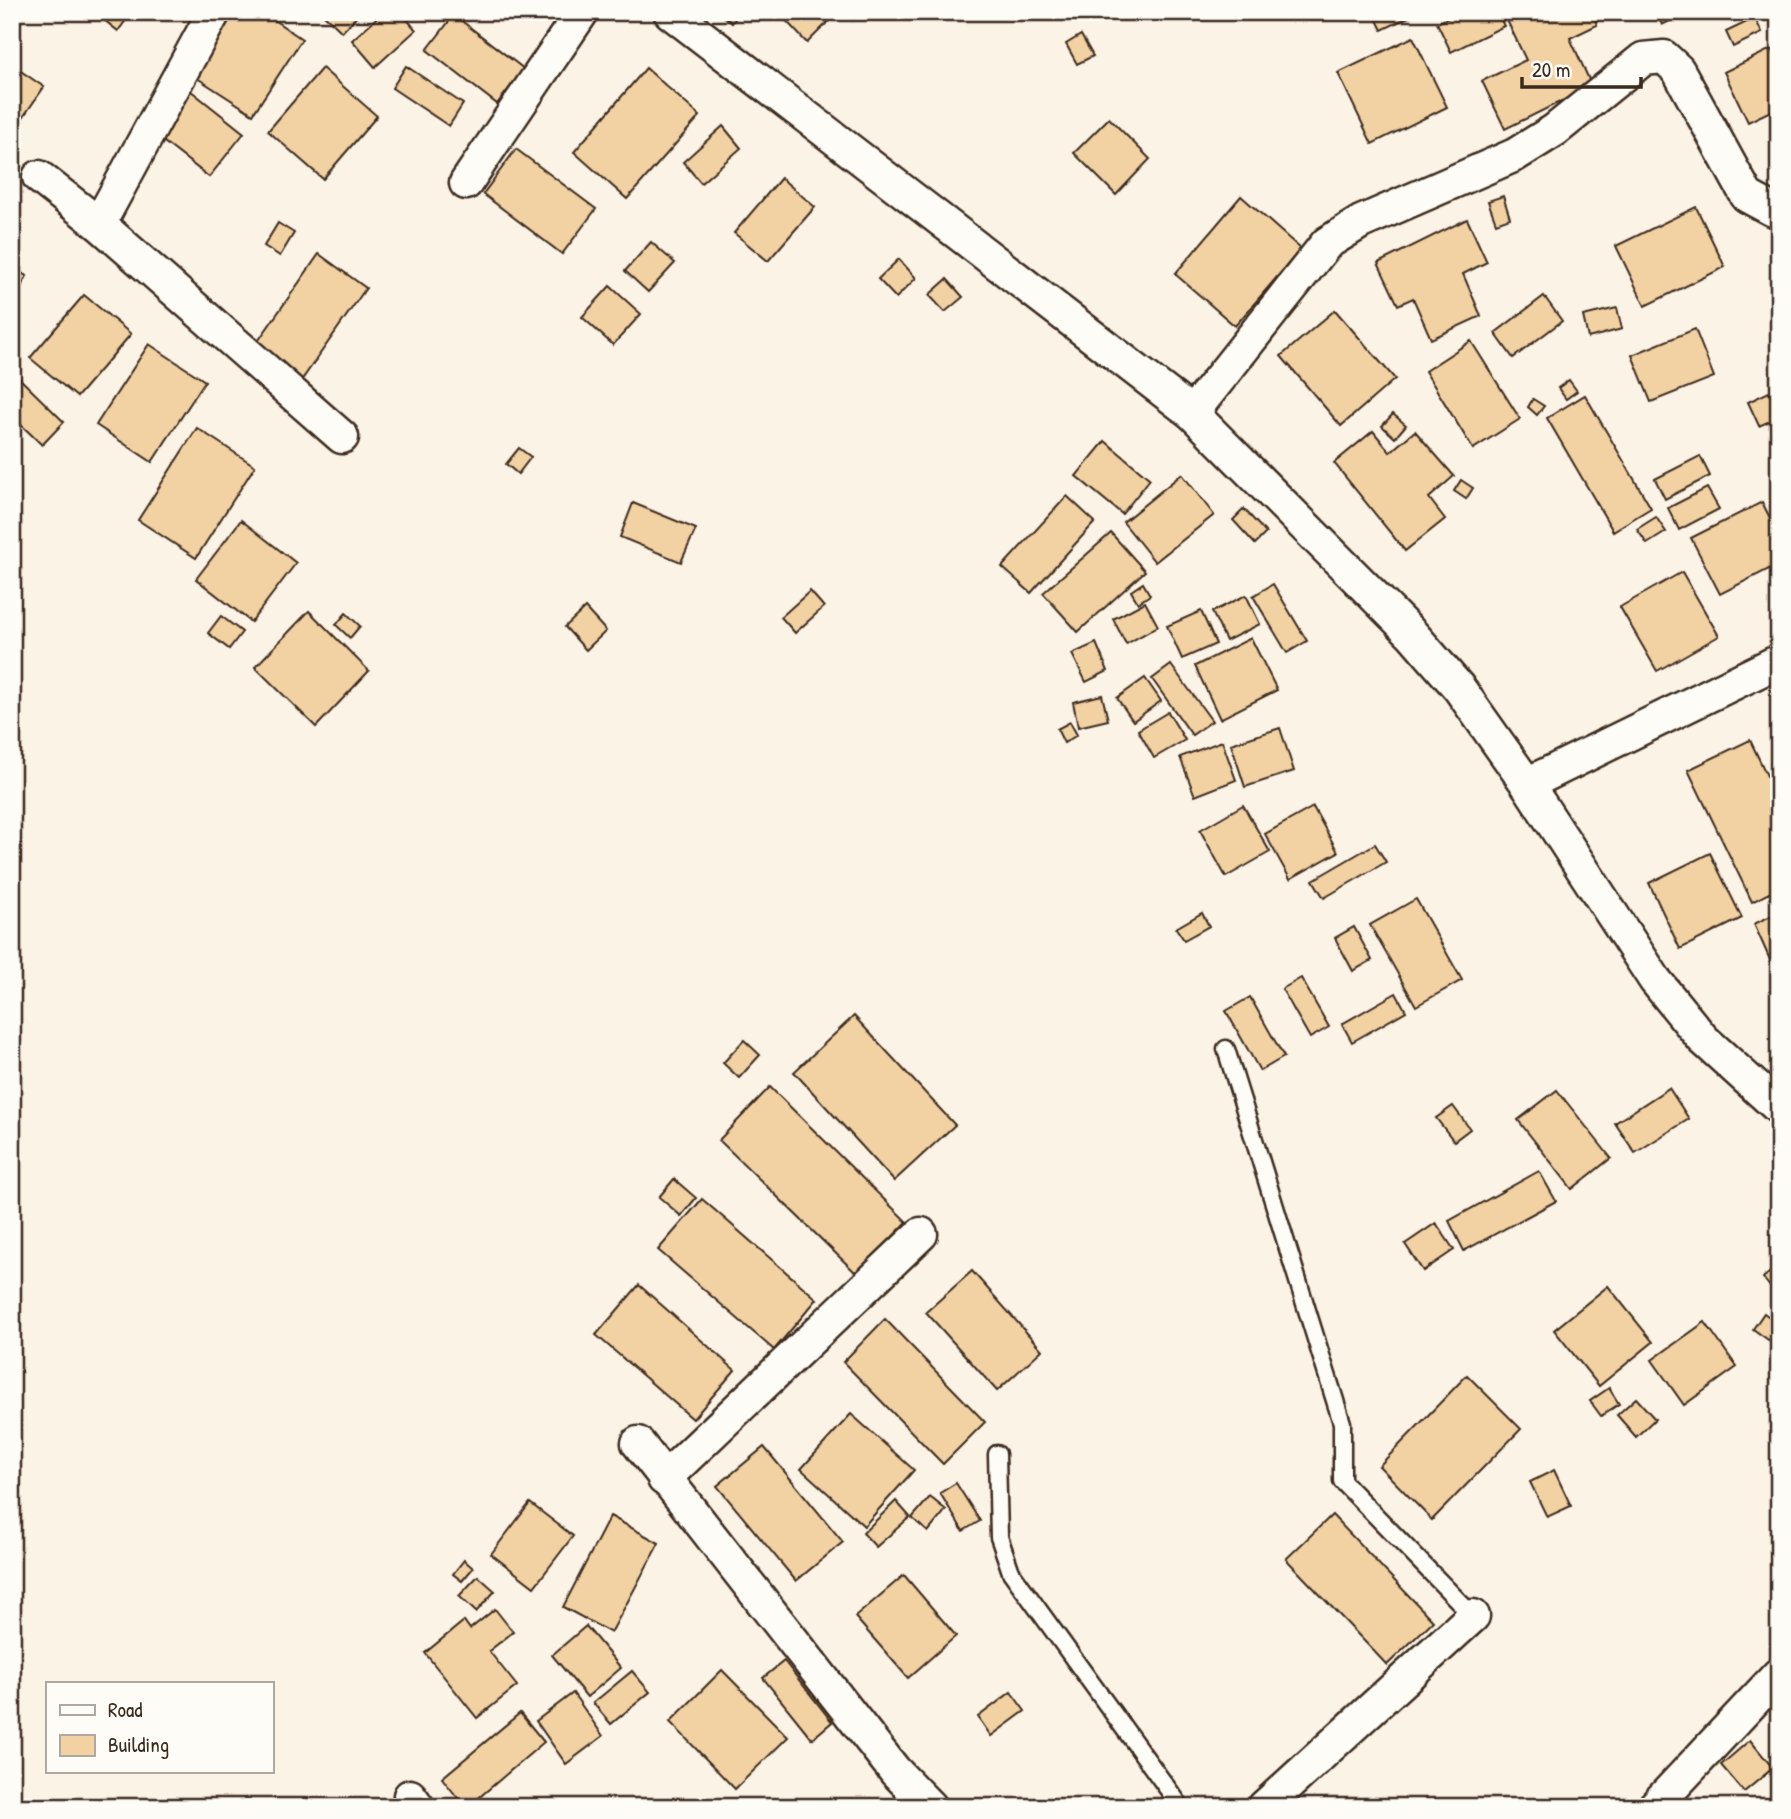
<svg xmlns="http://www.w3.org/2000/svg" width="1791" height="1819" viewBox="0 0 1791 1819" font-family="'Patrick Hand',sans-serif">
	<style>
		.building { fill: #f2d1a3; stroke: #3b2a1e; stroke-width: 2 }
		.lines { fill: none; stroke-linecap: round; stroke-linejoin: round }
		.service-casing { stroke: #3b2a1e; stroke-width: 21 }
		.minor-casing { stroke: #3b2a1e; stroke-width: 37 }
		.service { stroke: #fdfcf7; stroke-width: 16 }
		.minor { stroke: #fdfcf7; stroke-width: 32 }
	</style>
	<rect width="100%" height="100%" fill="#fbf3e6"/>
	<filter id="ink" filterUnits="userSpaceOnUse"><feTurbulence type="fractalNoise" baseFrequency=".0143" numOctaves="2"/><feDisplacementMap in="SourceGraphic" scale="14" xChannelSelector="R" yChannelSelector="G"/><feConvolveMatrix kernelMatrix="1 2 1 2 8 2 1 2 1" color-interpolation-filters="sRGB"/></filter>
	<g filter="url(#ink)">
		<g class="building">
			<polygon points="94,12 132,12 118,31"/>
			<polygon points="235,12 262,12 302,39 253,114 194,76"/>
			<polygon points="321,12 361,12 342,32"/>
			<polygon points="383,12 401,12 416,30 375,67 352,40"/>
			<polygon points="718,12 740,12 732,23"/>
			<polygon points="778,12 819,12 828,22 807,43"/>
			<polygon points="846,12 861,12 853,20"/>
			<polygon points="1373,12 1409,12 1411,16 1382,30"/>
			<polygon points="1460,12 1497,12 1504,26 1451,52 1437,23"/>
			<polygon points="1503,12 1592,12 1597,25 1570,38 1592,86 1505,129 1482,81 1526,60"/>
			<polygon points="1656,12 1688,12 1662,25"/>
			<polygon points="454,15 524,69 497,104 427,50"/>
			<polygon points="1755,18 1762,33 1733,47 1726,32"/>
			<polygon points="1081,35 1093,56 1077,64 1066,44"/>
			<polygon points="1413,37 1447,107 1372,144 1338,73"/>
			<polygon points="1771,49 1779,65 1779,107 1748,122 1724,72"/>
			<polygon points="12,65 44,87 12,133"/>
			<polygon points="406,66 463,104 449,126 392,88"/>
			<polygon points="322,68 377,116 323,179 268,131"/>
			<polygon points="646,68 700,116 627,199 574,152"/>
			<polygon points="171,75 244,133 209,177 136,120"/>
			<polygon points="1109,118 1150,159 1116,195 1074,153"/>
			<polygon points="723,126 741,148 701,183 683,162"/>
			<polygon points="516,149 596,209 562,254 483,194"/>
			<polygon points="781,178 815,207 768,261 734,233"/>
			<polygon points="1241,196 1301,249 1235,326 1175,274"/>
			<polygon points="1503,196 1510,218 1496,223 1488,201"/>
			<polygon points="1696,207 1725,267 1645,306 1616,246"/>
			<polygon points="1467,219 1487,262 1463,274 1481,316 1431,339 1413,298 1398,305 1378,263"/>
			<polygon points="278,223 294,233 280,256 264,246"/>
			<polygon points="651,242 675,263 648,292 625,271"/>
			<polygon points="319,254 366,288 301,381 254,347"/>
			<polygon points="899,259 916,278 896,298 878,279"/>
			<polygon points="12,268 27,276 12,305"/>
			<polygon points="947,279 963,297 945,312 929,295"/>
			<polygon points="610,286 641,314 613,345 582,317"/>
			<polygon points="84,295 131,334 77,397 30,358"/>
			<polygon points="1544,296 1562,321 1513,358 1495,333"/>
			<polygon points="1617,308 1622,329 1588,338 1583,316"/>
			<polygon points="1335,310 1395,379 1341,426 1281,356"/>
			<polygon points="1695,329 1714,377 1651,402 1632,355"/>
			<polygon points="1471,341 1520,419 1473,449 1425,371"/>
			<polygon points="149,344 205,381 152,462 96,425"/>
			<polygon points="12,371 64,422 42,445 12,416"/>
			<polygon points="1569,380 1577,391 1566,399 1558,388"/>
			<polygon points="1769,392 1779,417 1759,426 1748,402"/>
			<polygon points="1585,395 1651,508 1613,531 1547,418"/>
			<polygon points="1533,399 1544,406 1537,415 1528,407"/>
			<polygon points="1393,414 1406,425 1395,438 1382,426"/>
			<polygon points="197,428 255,466 196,558 138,520"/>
			<polygon points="1373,431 1390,452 1415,431 1454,476 1429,498 1445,519 1405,551 1334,463"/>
			<polygon points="1105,441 1150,479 1122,514 1076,476"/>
			<polygon points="519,448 531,457 518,474 506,464"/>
			<polygon points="1700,456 1710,476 1665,499 1655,479"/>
			<polygon points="1182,474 1214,515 1155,562 1123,522"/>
			<polygon points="1461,480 1473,488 1466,499 1454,491"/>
			<polygon points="1707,488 1719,509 1679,530 1668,508"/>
			<polygon points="1067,496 1095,522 1031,593 1002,567"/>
			<polygon points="1762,502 1779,536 1779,564 1720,594 1691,538"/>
			<polygon points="633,503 696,529 681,562 620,537"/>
			<polygon points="1244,509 1266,533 1255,544 1233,520"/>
			<polygon points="1656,517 1666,532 1647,544 1637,529"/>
			<polygon points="241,520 296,563 251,622 196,579"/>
			<polygon points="1111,533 1145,571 1078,632 1043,593"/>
			<polygon points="1682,572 1719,636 1657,671 1620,607"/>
			<polygon points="1143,583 1150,595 1138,603 1131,591"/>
			<polygon points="1273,584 1307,641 1287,653 1253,596"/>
			<polygon points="810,591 824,607 795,633 781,617"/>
			<polygon points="1246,595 1260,624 1226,641 1212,612"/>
			<polygon points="1145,602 1158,626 1126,644 1113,619"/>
			<polygon points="585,608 606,631 586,650 565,627"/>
			<polygon points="309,611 369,671 316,727 255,667"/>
			<polygon points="1201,611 1216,644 1182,659 1167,626"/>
			<polygon points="346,613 360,626 350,638 336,625"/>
			<polygon points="221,616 242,632 229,649 208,633"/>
			<polygon points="1251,638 1277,690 1220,719 1195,666"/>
			<polygon points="1096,643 1108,671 1086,682 1072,654"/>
			<polygon points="1171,665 1212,721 1192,735 1152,679"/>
			<polygon points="1145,678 1161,701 1133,721 1117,698"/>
			<polygon points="1102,695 1108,720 1078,727 1073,702"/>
			<polygon points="1168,712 1185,740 1154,758 1138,730"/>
			<polygon points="1070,722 1077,735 1064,743 1057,729"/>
			<polygon points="1280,728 1294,771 1245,787 1231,744"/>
			<polygon points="1750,740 1779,801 1779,888 1752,902 1688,770"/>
			<polygon points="1222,741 1236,780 1195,796 1180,757"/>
			<polygon points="1243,805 1270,852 1226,877 1200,830"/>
			<polygon points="1313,807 1338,852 1290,879 1265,834"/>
			<polygon points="1375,844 1386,862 1324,898 1313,880"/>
			<polygon points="1710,853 1742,918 1680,949 1649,883"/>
			<polygon points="1416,899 1462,980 1416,1006 1370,925"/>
			<polygon points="1779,912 1779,980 1754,924"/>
			<polygon points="1202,913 1209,926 1184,940 1176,928"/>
			<polygon points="1354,927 1372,960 1353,971 1335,938"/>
			<polygon points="1301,978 1329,1027 1310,1038 1282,989"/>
			<polygon points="1396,993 1406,1011 1352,1042 1342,1024"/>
			<polygon points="1250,997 1284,1057 1260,1071 1226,1011"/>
			<polygon points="854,1016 955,1125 894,1181 794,1072"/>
			<polygon points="744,1040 760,1055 739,1078 723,1063"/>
			<polygon points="770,1087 907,1222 857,1274 719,1140"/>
			<polygon points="1669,1088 1689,1119 1635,1153 1615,1123"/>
			<polygon points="1557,1090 1611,1158 1572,1189 1518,1120"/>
			<polygon points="1453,1106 1470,1129 1454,1141 1436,1118"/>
			<polygon points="1539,1171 1556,1201 1464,1251 1449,1221"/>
			<polygon points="674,1179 696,1198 681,1216 659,1197"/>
			<polygon points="702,1199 817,1299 774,1350 658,1250"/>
			<polygon points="1436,1223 1454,1250 1423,1271 1405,1244"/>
			<polygon points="1779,1265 1779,1298 1763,1278"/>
			<polygon points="972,1271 1042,1350 997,1391 926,1312"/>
			<polygon points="639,1285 735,1370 693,1419 596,1335"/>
			<polygon points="1608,1286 1653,1342 1599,1386 1554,1330"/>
			<polygon points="1764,1313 1779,1324 1779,1337 1774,1344 1753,1329"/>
			<polygon points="885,1319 985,1422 943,1464 843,1362"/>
			<polygon points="1705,1322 1737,1367 1684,1405 1652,1360"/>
			<polygon points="1467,1375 1521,1429 1432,1520 1379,1466"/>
			<polygon points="1609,1388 1619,1404 1601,1416 1590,1401"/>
			<polygon points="1636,1398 1655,1419 1636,1437 1617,1415"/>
			<polygon points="851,1414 914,1470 864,1526 801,1469"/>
			<polygon points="764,1447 843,1542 796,1581 717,1486"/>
			<polygon points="1554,1470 1571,1506 1547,1517 1530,1482"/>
			<polygon points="956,1483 980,1521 963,1531 940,1493"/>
			<polygon points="930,1497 946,1510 928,1532 912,1518"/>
			<polygon points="896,1501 910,1517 876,1547 863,1533"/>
			<polygon points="530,1503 573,1536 534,1587 491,1554"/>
			<polygon points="1332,1515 1433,1621 1387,1665 1286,1559"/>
			<polygon points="610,1516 659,1543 611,1633 563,1607"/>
			<polygon points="464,1560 473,1568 462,1581 453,1574"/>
			<polygon points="904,1575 956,1636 908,1678 855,1617"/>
			<polygon points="478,1576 495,1591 476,1612 459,1596"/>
			<polygon points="495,1609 513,1632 489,1651 517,1686 477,1718 425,1653 464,1621 470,1629"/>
			<polygon points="586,1626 621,1668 587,1697 552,1655"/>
			<polygon points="784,1661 832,1722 812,1739 763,1678"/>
			<polygon points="722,1670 788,1737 735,1789 670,1722"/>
			<polygon points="632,1671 650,1692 611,1724 593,1703"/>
			<polygon points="1011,1692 1025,1711 991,1736 978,1717"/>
			<polygon points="573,1693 603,1736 566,1764 536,1721"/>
			<polygon points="520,1713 544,1742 468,1807 465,1807 442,1778"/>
			<polygon points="1750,1740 1773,1768 1744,1792 1721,1765"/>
		</g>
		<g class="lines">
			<defs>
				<g id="service">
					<polyline points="1226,1049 1342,1423 1342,1481 1473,1616"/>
					<polyline points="997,1454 999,1537 1011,1572 1181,1807"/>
				</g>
				<g id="minor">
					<polyline points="670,12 1192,413 1413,635 1459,688 1527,784 1655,980 1703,1039 1779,1108"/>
					<polyline points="39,177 99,224 342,437"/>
					<polyline points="466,183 582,12"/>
					<polyline points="99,224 214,12"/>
					<polyline points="1192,413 1327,243 1361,222 1515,155 1555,130 1643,59 1664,57 1678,70 1747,196 1773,210 1779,209"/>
					<polyline points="1527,784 1779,661"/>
					<polyline points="638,1443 895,1771 930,1807"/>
					<polyline points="664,1479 921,1234"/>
					<polyline points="410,1796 418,1807"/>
					<polyline points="1264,1807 1473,1616"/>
					<polyline points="1654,1807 1779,1674"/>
				</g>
			</defs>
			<use href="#service" class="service-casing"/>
			<use href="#minor" class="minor-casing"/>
			<use href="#service" class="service"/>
			<use href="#minor" class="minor"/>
		</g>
	</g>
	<rect width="1791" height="1819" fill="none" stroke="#fdfcf7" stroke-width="42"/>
	<rect x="21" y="21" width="1749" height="1777" fill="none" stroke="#3b2a1e" stroke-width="2.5" filter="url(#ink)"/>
	<rect x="46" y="1682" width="228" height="91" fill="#fdfcf7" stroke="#afa8a0" stroke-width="2"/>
	<rect x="60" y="1705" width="35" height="10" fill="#fdfcf7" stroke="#afa8a0" stroke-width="2"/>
	<text x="108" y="1717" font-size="21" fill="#3b2a1e">Road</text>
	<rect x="60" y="1735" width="35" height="21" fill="#f2d1a3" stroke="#afa8a0" stroke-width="2"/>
	<text x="108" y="1752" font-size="21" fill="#3b2a1e">Building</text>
	<path d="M1522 77v10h119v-10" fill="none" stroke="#3b2a1e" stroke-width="3.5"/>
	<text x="1532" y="77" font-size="21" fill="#3b2a1e" stroke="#fdfcf7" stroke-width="5" paint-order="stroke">20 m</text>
</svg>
